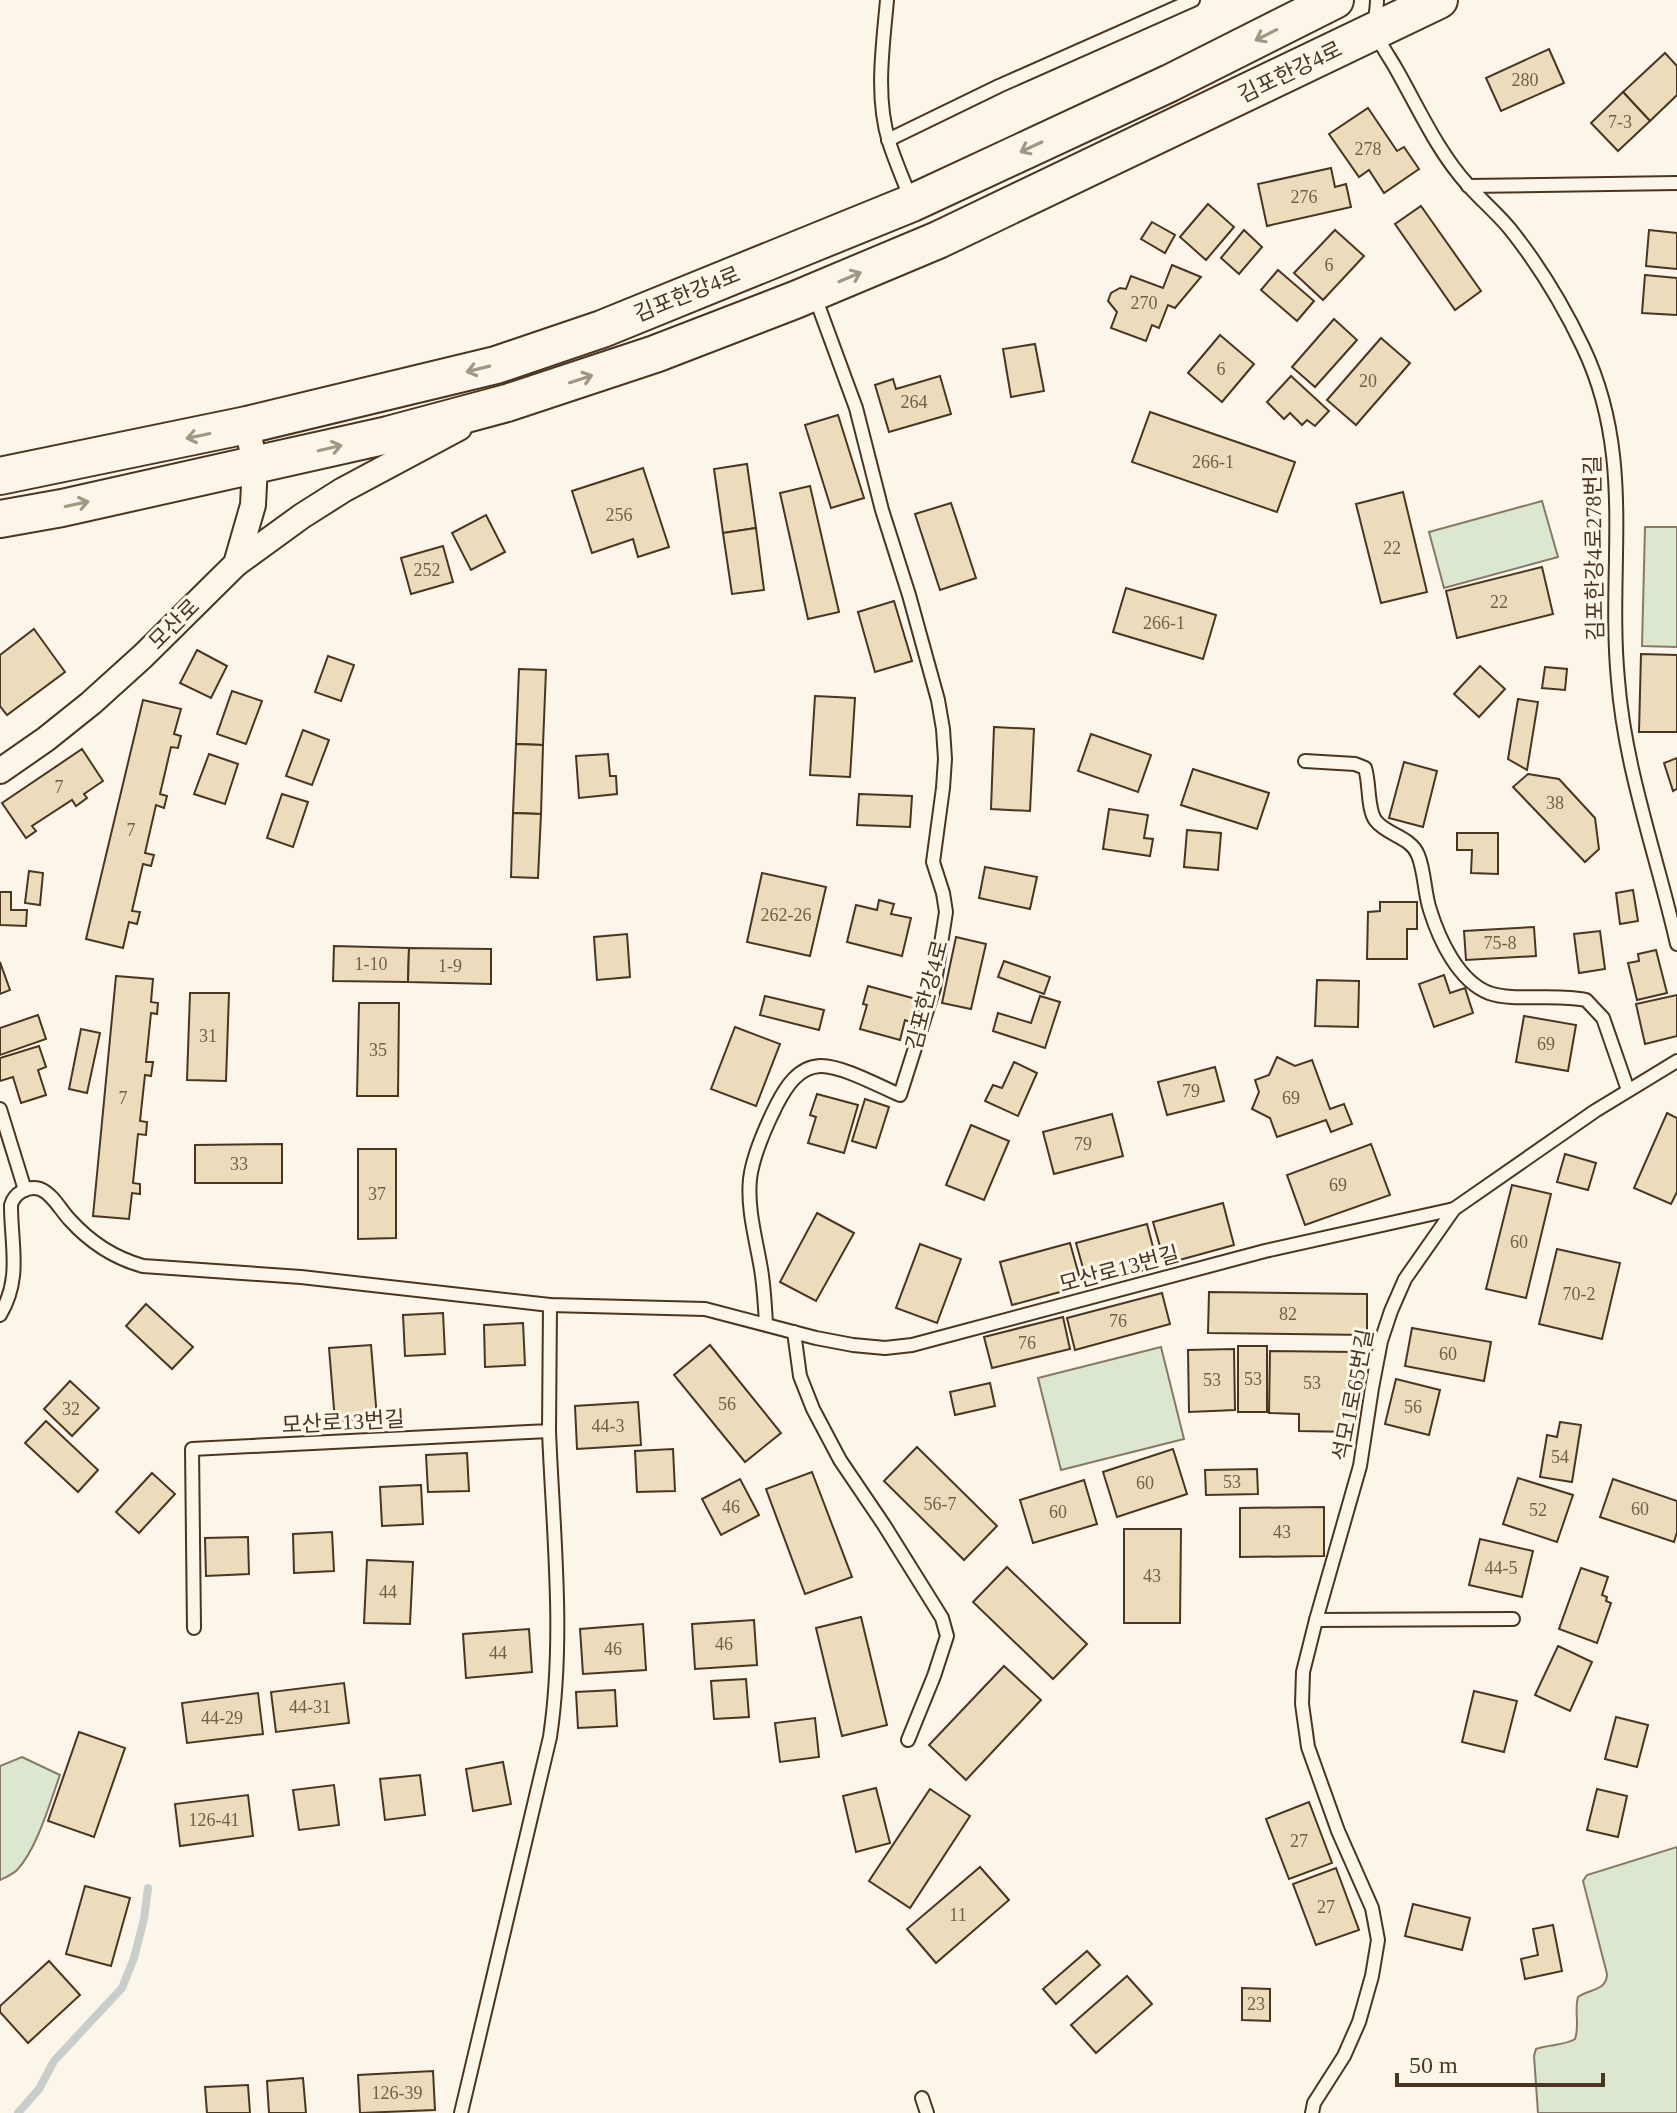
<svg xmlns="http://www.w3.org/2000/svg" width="1677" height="2113" viewBox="0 0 1677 2113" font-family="'Times New Roman','Noto Sans KR',serif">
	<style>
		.green { fill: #dce7d0; stroke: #887966; stroke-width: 2 }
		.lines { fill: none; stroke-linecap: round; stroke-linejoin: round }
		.stream { stroke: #c9cecd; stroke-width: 8 }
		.building { fill: #ecdcbc; stroke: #4a3520; stroke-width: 2 }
		.lane-casing { stroke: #4a3520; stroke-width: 16 }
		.street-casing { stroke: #4a3520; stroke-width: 28 }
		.secondary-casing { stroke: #4a3520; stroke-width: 40 }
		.lane { stroke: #fbf6e9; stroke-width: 12 }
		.street { stroke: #fbf6e9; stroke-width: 24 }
		.secondary { stroke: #fbf6e9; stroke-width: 36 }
		.oneway { stroke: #a29684 }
		.labels { text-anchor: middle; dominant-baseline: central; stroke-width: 6; stroke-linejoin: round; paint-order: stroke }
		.number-label { font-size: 18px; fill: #725f47 }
		.street-label { font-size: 22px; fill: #4a3520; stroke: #fbf6e9 }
	</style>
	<rect width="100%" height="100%" fill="#fbf6e9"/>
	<g class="green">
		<polygon points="1542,501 1558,557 1444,588 1429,532"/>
		<polygon points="1645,527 1677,527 1677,647 1642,646"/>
		<polygon points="1161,1347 1184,1439 1061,1470 1038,1378"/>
		<path d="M22,1757L60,1775C50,1802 37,1849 17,1870C12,1875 6,1877 0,1880V1766Z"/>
		<path d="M1677,1847V2113H1538L1534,2056L1536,2049C1549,2044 1564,2046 1575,2039C1580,2025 1574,2011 1578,1997C1589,1989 1607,1991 1607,1974L1583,1881L1587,1875Z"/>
	</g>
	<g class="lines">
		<polyline class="stream" points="18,2113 39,2089 54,2061 122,1988 134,1958 144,1919 148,1888"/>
	</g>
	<g class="building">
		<polygon points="1549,49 1564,83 1501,111 1486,78"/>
		<polygon points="1665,53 1677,66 1677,95 1650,121 1623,92"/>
		<polygon points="1623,92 1650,121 1618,151 1591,123"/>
		<polygon points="1368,108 1397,151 1404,147 1419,169 1384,193 1369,170 1359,177 1329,134"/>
		<polygon points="1331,168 1335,187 1346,184 1351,207 1267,226 1258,184"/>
		<polygon points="1208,204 1234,227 1206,260 1180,237"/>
		<polygon points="1421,206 1481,291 1455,310 1395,224"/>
		<polygon points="1152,222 1175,235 1165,253 1141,239"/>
		<polygon points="1244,230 1262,247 1239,274 1221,258"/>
		<polygon points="1335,230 1364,256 1323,300 1294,273"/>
		<polygon points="1649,230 1677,233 1677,269 1646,266"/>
		<polygon points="1172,265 1201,277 1175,308 1168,305 1159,328 1152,325 1146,341 1111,328 1117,312 1108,301 1111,293 1120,288 1126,289 1131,276 1163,288"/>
		<polygon points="1278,270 1314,301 1297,321 1261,290"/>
		<polygon points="1645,275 1677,278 1677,315 1642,313"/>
		<polygon points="1334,319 1357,340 1315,387 1292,367"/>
		<polygon points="1220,335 1254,364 1222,402 1188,373"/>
		<polygon points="1381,338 1410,363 1356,425 1327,400"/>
		<polygon points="1035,344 1044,391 1011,397 1003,349"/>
		<polygon points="940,376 951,414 889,432 875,385 893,379 896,389"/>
		<polygon points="1291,376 1329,411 1315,426 1307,420 1302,425 1290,413 1284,419 1267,402"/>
		<polygon points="1150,412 1295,462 1277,512 1132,462"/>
		<polygon points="838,415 864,498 831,508 805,425"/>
		<polygon points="747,464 756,528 723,533 714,469"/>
		<polygon points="643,468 669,547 638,557 633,539 592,553 572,491"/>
		<polygon points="810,486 839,612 808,619 780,493"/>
		<polygon points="1403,492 1427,592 1381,603 1356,504"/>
		<polygon points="951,503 976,578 940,590 915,514"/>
		<polygon points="486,515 505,552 471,570 452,533"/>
		<polygon points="756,528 764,590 732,594 723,533"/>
		<polygon points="443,546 453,582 411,594 401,558"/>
		<polygon points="1542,567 1553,614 1457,638 1446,591"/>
		<polygon points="1126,588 1216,615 1203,659 1113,632"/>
		<polygon points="894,601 912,661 875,672 858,612"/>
		<polygon points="34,629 65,672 7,715 0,706 0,655"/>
		<polygon points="197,650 227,666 211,698 180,683"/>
		<polygon points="1641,654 1677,655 1677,732 1639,732"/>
		<polygon points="328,656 354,665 341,701 315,692"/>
		<polygon points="1480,666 1505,689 1479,717 1454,694"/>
		<polygon points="1545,667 1567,669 1565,690 1542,688"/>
		<polygon points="519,669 546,670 543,745 516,744"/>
		<polygon points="232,691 262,701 246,744 217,734"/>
		<polygon points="815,696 855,698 850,777 810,775"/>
		<polygon points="1518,699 1538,702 1527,770 1508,759"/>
		<polygon points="143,700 181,709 174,734 181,736 178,748 171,747 160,794 167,796 164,808 156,805 145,853 154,855 151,866 143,864 132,911 140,912 137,924 129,922 123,948 86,939"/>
		<polygon points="994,727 1034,729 1030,811 991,809"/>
		<polygon points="303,730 329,740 312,785 286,776"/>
		<polygon points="1091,734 1151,755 1138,792 1078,771"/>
		<polygon points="516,744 543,745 541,814 513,813"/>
		<polygon points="82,749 103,781 84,794 87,798 76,806 72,800 32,826 36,831 26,838 2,803"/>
		<polygon points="209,754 238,764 225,804 194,794"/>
		<polygon points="608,754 610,776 616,776 617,794 579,798 576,756"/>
		<polygon points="1677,758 1677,789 1673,791 1664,763"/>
		<polygon points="1404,762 1437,771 1423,827 1389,818"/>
		<polygon points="1193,769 1269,793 1257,829 1181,805"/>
		<polygon points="1528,774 1559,779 1595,818 1599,849 1585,862 1513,787"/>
		<polygon points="282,794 308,802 293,847 267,838"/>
		<polygon points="859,794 912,796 910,827 857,825"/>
		<polygon points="1109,809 1148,815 1144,838 1153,839 1150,856 1103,849"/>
		<polygon points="513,813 541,814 538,878 511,877"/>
		<polygon points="1187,830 1221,833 1218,870 1184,867"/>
		<polygon points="1457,833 1498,833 1498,874 1471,873 1472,850 1457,850"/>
		<polygon points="985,867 1037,877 1030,909 979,898"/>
		<polygon points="29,871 43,873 40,905 25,903"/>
		<polygon points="762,873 826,887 810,956 747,942"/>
		<polygon points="1633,890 1638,921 1620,924 1616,893"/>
		<polygon points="0,892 11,892 11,910 27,910 26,926 0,925"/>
		<polygon points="879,900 894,904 891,914 911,918 902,956 847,942 856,905 877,910"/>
		<polygon points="1380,902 1417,902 1417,929 1407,929 1407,959 1367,959 1368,912 1380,911"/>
		<polygon points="1534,927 1536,956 1466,960 1464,931"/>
		<polygon points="1600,931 1605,969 1579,973 1574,934"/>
		<polygon points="627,934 630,977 597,980 594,937"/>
		<polygon points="956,937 986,944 971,1009 942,1003"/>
		<polygon points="334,946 409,948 408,982 333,981"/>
		<polygon points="409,948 491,949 491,984 408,982"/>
		<polygon points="1656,950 1667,993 1637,1000 1628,963 1639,961 1638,954"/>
		<polygon points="1004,961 1050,977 1044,994 998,977"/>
		<polygon points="0,962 10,990 0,994"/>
		<polygon points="1444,975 1450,993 1465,988 1473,1013 1434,1027 1419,984"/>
		<polygon points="116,976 153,979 151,1002 158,1003 157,1014 151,1013 146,1062 153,1062 151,1076 145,1075 140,1121 147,1122 146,1135 138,1134 133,1183 140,1184 140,1194 132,1193 129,1219 93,1216"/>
		<polygon points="1317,980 1359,981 1358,1027 1315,1026"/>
		<polygon points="868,986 916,999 910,1022 905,1020 900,1040 860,1029 867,1005 863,1004"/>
		<polygon points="190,993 229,993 226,1081 187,1080"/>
		<polygon points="1677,995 1677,1036 1645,1044 1636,1004"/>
		<polygon points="765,996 824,1010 819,1030 760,1015"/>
		<polygon points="1040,996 1060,1002 1045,1048 993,1031 998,1013 1031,1023"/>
		<polygon points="359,1003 399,1003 398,1096 357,1096"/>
		<polygon points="38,1015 46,1039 0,1055 0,1028"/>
		<polygon points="1524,1016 1576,1025 1568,1071 1516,1062"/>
		<polygon points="735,1027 780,1044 756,1106 711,1089"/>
		<polygon points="81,1029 100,1033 87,1093 69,1089"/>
		<polygon points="39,1046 46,1067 38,1070 46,1095 21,1103 13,1077 0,1081 0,1058"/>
		<polygon points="1277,1057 1295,1066 1312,1060 1330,1109 1344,1104 1352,1124 1331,1132 1326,1120 1277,1137 1270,1118 1252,1109 1259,1092 1255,1080 1269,1075"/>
		<polygon points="1014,1062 1037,1073 1018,1116 985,1101 993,1085 1002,1088"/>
		<polygon points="1215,1067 1224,1101 1167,1115 1158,1082"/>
		<polygon points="817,1094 858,1105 844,1153 808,1143 816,1117 810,1115"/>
		<polygon points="865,1099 889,1107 876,1148 852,1141"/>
		<polygon points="1667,1113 1677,1118 1677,1192 1671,1204 1634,1188"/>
		<polygon points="1112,1114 1123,1156 1054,1174 1043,1132"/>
		<polygon points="971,1125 1009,1141 984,1200 946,1185"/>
		<polygon points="282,1144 282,1183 195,1183 195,1145"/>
		<polygon points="1371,1144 1390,1195 1305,1225 1287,1175"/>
		<polygon points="358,1149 396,1149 396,1238 358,1239"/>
		<polygon points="1565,1154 1596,1163 1588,1190 1557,1182"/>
		<polygon points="1512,1185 1551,1194 1526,1298 1486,1289"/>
		<polygon points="1223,1203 1234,1245 1165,1264 1153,1222"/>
		<polygon points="817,1213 854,1233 816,1301 780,1282"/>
		<polygon points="1147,1224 1158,1266 1088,1286 1076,1243"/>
		<polygon points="1070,1243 1082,1286 1012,1305 1000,1262"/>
		<polygon points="920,1244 961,1259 937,1323 896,1308"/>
		<polygon points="1557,1249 1620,1263 1602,1339 1539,1324"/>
		<polygon points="1209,1292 1367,1294 1367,1335 1208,1333"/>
		<polygon points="1162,1293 1170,1324 1075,1350 1067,1318"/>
		<polygon points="146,1304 193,1347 172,1369 126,1326"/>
		<polygon points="443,1313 445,1354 405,1356 403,1315"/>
		<polygon points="1063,1317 1070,1349 992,1368 984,1337"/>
		<polygon points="523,1323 525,1365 485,1367 484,1325"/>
		<polygon points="1412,1328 1491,1342 1484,1381 1405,1366"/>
		<polygon points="371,1345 377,1418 335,1421 329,1348"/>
		<polygon points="710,1345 781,1433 745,1462 674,1375"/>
		<rect x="1238" y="1346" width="29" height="66"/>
		<polygon points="1234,1349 1235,1410 1189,1412 1188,1350"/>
		<polygon points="1270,1351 1355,1352 1354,1432 1299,1431 1299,1414 1269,1413"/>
		<polygon points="1396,1379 1440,1390 1429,1435 1385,1424"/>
		<polygon points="70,1381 99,1408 72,1436 44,1409"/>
		<polygon points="990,1383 995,1406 955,1415 950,1392"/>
		<polygon points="638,1402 641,1445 577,1449 575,1406"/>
		<polygon points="46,1421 98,1470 78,1492 25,1443"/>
		<polygon points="1560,1422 1581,1425 1572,1482 1540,1477 1547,1435 1557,1437"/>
		<polygon points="917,1447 997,1526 964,1560 884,1481"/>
		<polygon points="673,1449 675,1491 637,1492 635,1451"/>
		<polygon points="1173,1449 1187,1494 1117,1517 1103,1472"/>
		<polygon points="467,1453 469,1491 428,1492 426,1455"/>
		<polygon points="1257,1469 1258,1494 1206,1495 1205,1470"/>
		<polygon points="812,1472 852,1577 805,1594 766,1489"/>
		<polygon points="152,1473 175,1494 139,1533 116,1512"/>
		<polygon points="1518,1478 1573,1495 1557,1542 1503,1524"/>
		<polygon points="740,1479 759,1515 721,1535 702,1499"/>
		<polygon points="1613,1479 1677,1501 1677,1532 1674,1542 1600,1517"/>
		<polygon points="1084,1480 1097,1524 1033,1543 1020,1500"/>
		<polygon points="421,1485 423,1524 382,1526 380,1487"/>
		<polygon points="1324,1507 1324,1556 1240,1557 1240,1508"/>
		<polygon points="1124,1529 1181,1529 1180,1623 1124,1623"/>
		<polygon points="332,1532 334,1571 294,1573 293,1534"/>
		<polygon points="248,1537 249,1574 206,1576 205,1538"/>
		<polygon points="1480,1539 1533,1551 1522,1597 1469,1585"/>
		<polygon points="367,1560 413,1562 410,1624 364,1623"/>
		<polygon points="1007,1567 1087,1644 1053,1679 973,1602"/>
		<polygon points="1581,1568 1608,1577 1602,1595 1607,1597 1606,1601 1611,1603 1597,1643 1559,1629"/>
		<polygon points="861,1617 887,1725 842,1736 816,1628"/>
		<polygon points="754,1620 757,1665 695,1669 692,1624"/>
		<polygon points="643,1624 646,1670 583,1674 580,1629"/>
		<polygon points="529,1629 532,1672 466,1678 463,1634"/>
		<polygon points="1558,1646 1592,1662 1570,1711 1535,1695"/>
		<polygon points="1004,1666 1041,1700 966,1780 929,1745"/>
		<polygon points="746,1679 749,1717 714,1719 711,1681"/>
		<polygon points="344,1683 349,1723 276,1732 271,1692"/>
		<polygon points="615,1690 617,1726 578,1728 576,1692"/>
		<polygon points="1474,1691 1517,1701 1504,1752 1462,1742"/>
		<polygon points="258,1693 263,1734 187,1743 182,1703"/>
		<polygon points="1616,1717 1648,1725 1637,1767 1605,1759"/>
		<polygon points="815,1718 819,1757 780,1762 775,1723"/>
		<polygon points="79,1732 125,1748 94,1837 48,1821"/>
		<polygon points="503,1762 511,1804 473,1811 466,1769"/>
		<polygon points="420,1775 425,1815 385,1820 380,1779"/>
		<polygon points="334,1785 339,1825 299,1830 293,1790"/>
		<polygon points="876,1788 890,1843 856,1852 843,1796"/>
		<polygon points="930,1789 970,1816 910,1908 869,1881"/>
		<polygon points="1597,1789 1627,1796 1618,1837 1587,1830"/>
		<polygon points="248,1795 253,1836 180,1846 175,1804"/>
		<polygon points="1309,1802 1332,1863 1289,1879 1266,1819"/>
		<polygon points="980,1867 1009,1900 936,1963 907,1929"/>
		<polygon points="1336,1868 1359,1930 1316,1945 1293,1884"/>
		<polygon points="85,1886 130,1898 111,1966 66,1954"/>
		<polygon points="1413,1904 1470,1918 1462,1950 1405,1936"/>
		<polygon points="1553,1925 1562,1971 1525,1979 1521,1959 1538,1955 1533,1929"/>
		<polygon points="1087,1951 1100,1965 1056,2004 1043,1989"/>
		<polygon points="49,1961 80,1995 28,2043 0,2012 0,2006"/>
		<polygon points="1127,1976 1152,2004 1096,2053 1071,2025"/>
		<polygon points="1242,1988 1270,1989 1270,2021 1242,2020"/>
		<polygon points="433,2071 435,2110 360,2113 358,2075"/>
		<polygon points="303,2078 306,2113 269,2113 267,2081"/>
		<polygon points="248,2085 250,2113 207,2113 205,2087"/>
	</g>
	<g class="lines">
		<defs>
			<g id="lane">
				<path d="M887,0C883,46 875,96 889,142C895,161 904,181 911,200"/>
				<path d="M1377,0C1377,9 1374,21 1375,30C1377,40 1390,58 1395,67C1418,107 1437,151 1468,185C1481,200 1497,213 1510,229C1538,264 1563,305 1583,347C1636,458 1607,564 1618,680C1625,770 1657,856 1677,944"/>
				<polyline points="888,140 999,86 1193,0"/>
				<polyline points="1468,186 1677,183"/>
				<path d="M1305,761L1355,764L1365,768C1370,783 1367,810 1376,821C1387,835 1411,837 1418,855C1425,872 1424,892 1430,910C1439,939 1458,981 1489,993C1514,1002 1556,993 1586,1000L1603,1018L1628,1090"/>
				<polyline points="0,1109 25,1190"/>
				<path d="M0,1315C22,1278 11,1246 11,1205C14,1194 27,1185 40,1189C53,1194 61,1211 70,1220C90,1242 114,1258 143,1266L301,1277L550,1305L705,1309L816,1338L853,1345L885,1348L912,1345L1265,1251L1454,1209"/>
				<path d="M766,1324C765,1306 764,1287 761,1269C756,1239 747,1209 750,1179C753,1154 766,1126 777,1104C786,1087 798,1067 820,1066C841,1065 881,1087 900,1095L934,988L946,912L943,893L933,862L943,788L945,759L943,729L938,700L909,595L882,510L856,408L814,294"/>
				<polyline points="794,1332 800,1376 813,1409 840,1460 884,1525 942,1618 947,1636 934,1676 908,1740"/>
				<polyline points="1316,1620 1513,1619"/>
				<polyline points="194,1628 192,1449 549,1431 550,1305"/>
				<polyline points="922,2098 927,2113"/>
				<path d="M461,2113L550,1737C565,1636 553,1532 549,1431"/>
				<polyline points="1312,2113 1314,2103 1344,2056 1359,2022 1372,1976 1378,1940 1372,1908 1338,1831 1308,1747 1302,1704 1303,1672 1316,1620 1360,1466 1372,1388 1381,1341 1391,1311 1405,1279 1454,1209 1595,1111 1677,1061"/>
			</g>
			<g id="street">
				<polyline points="236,564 302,516 343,490 459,428"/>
				<polyline points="0,771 46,739 91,703 143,656 236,564 253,505 255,465 247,425"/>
			</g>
			<g id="secondary">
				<polyline points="0,476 247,425 496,365 602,329 912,203 1170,83 1335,0"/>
				<polyline points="0,519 62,508 388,435 507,403 655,354 795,300 938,240 1439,0"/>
			</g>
		</defs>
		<use href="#lane" class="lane-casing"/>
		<use href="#street" class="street-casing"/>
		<use href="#secondary" class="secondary-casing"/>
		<use href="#lane" class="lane"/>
		<use href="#street" class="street"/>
		<use href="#secondary" class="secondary"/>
	</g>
	<defs><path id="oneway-shaft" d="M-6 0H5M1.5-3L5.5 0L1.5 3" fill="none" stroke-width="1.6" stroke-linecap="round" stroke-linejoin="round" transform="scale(2)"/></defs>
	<g class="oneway">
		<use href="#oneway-shaft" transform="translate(1266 35) rotate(153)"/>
		<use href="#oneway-shaft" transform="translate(1031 147) rotate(155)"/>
		<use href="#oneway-shaft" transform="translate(850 277) rotate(-23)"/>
		<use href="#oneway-shaft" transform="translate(478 369) rotate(166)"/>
		<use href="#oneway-shaft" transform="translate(581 379) rotate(-18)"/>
		<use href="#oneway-shaft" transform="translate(198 436) rotate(168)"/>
		<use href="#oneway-shaft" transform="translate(330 448) rotate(-13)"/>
		<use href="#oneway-shaft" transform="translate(77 504) rotate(-12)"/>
	</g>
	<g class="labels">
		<g class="number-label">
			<text x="1525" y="80">280</text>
			<text x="1620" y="122">7-3</text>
			<text x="1368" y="149">278</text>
			<text x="1304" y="197">276</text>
			<text x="1329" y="265">6</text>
			<text x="1144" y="303">270</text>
			<text x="1221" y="369">6</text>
			<text x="1368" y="381">20</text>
			<text x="914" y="402">264</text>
			<text x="1213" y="462">266-1</text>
			<text x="619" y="515">256</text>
			<text x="1392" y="548">22</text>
			<text x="427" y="570">252</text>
			<text x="1499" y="602">22</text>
			<text x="1164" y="623">266-1</text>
			<text x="59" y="787">7</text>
			<text x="1555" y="803">38</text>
			<text x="131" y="830">7</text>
			<text x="786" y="915">262-26</text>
			<text x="1500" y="943">75-8</text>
			<text x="371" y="964">1-10</text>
			<text x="450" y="966">1-9</text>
			<text x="208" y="1036">31</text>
			<text x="1546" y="1044">69</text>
			<text x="378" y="1050">35</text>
			<text x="1191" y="1091">79</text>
			<text x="123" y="1098">7</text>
			<text x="1291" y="1098">69</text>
			<text x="1083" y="1144">79</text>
			<text x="239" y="1164">33</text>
			<text x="1338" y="1185">69</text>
			<text x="377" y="1194">37</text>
			<text x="1519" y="1242">60</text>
			<text x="1579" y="1294">70-2</text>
			<text x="1288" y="1314">82</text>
			<text x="1118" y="1321">76</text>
			<text x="1027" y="1343">76</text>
			<text x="1448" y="1354">60</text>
			<text x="1253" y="1379">53</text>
			<text x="1212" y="1380">53</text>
			<text x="1312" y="1383">53</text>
			<text x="727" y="1404">56</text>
			<text x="1413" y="1407">56</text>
			<text x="71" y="1409">32</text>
			<text x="608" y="1426">44-3</text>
			<text x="1560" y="1457">54</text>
			<text x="1232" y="1482">53</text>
			<text x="1145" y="1483">60</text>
			<text x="940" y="1504">56-7</text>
			<text x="731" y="1507">46</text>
			<text x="1640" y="1509">60</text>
			<text x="1538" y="1510">52</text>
			<text x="1058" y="1512">60</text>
			<text x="1282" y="1532">43</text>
			<text x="1501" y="1568">44-5</text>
			<text x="1152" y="1576">43</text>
			<text x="388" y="1592">44</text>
			<text x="724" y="1644">46</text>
			<text x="613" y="1649">46</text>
			<text x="498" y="1653">44</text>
			<text x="310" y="1707">44-31</text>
			<text x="222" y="1718">44-29</text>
			<text x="214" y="1820">126-41</text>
			<text x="1299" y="1841">27</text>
			<text x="1326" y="1907">27</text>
			<text x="958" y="1915">11</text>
			<text x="1256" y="2004">23</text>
			<text x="397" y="2093">126-39</text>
		</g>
		<g class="street-label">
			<text transform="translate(1290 72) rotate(-26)">김포한강4로</text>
			<text transform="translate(687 294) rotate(-22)">김포한강4로</text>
			<text transform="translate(1594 548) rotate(-91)">김포한강4로278번길</text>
			<text transform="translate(174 624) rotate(-45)">모산로</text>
			<text transform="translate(927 995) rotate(-76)">김포한강4로</text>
			<text transform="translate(1119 1269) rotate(-15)">모산로13번길</text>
			<text transform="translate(1353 1395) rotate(-79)">석모1로65번길</text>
			<text transform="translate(343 1422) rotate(-3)">모산로13번길</text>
		</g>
	</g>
	<path d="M1397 2073v12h206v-12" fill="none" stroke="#4a3520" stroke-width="4"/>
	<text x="1409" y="2073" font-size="24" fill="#4a3520" stroke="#fbf6e9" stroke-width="6" paint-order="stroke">50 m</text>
</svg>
